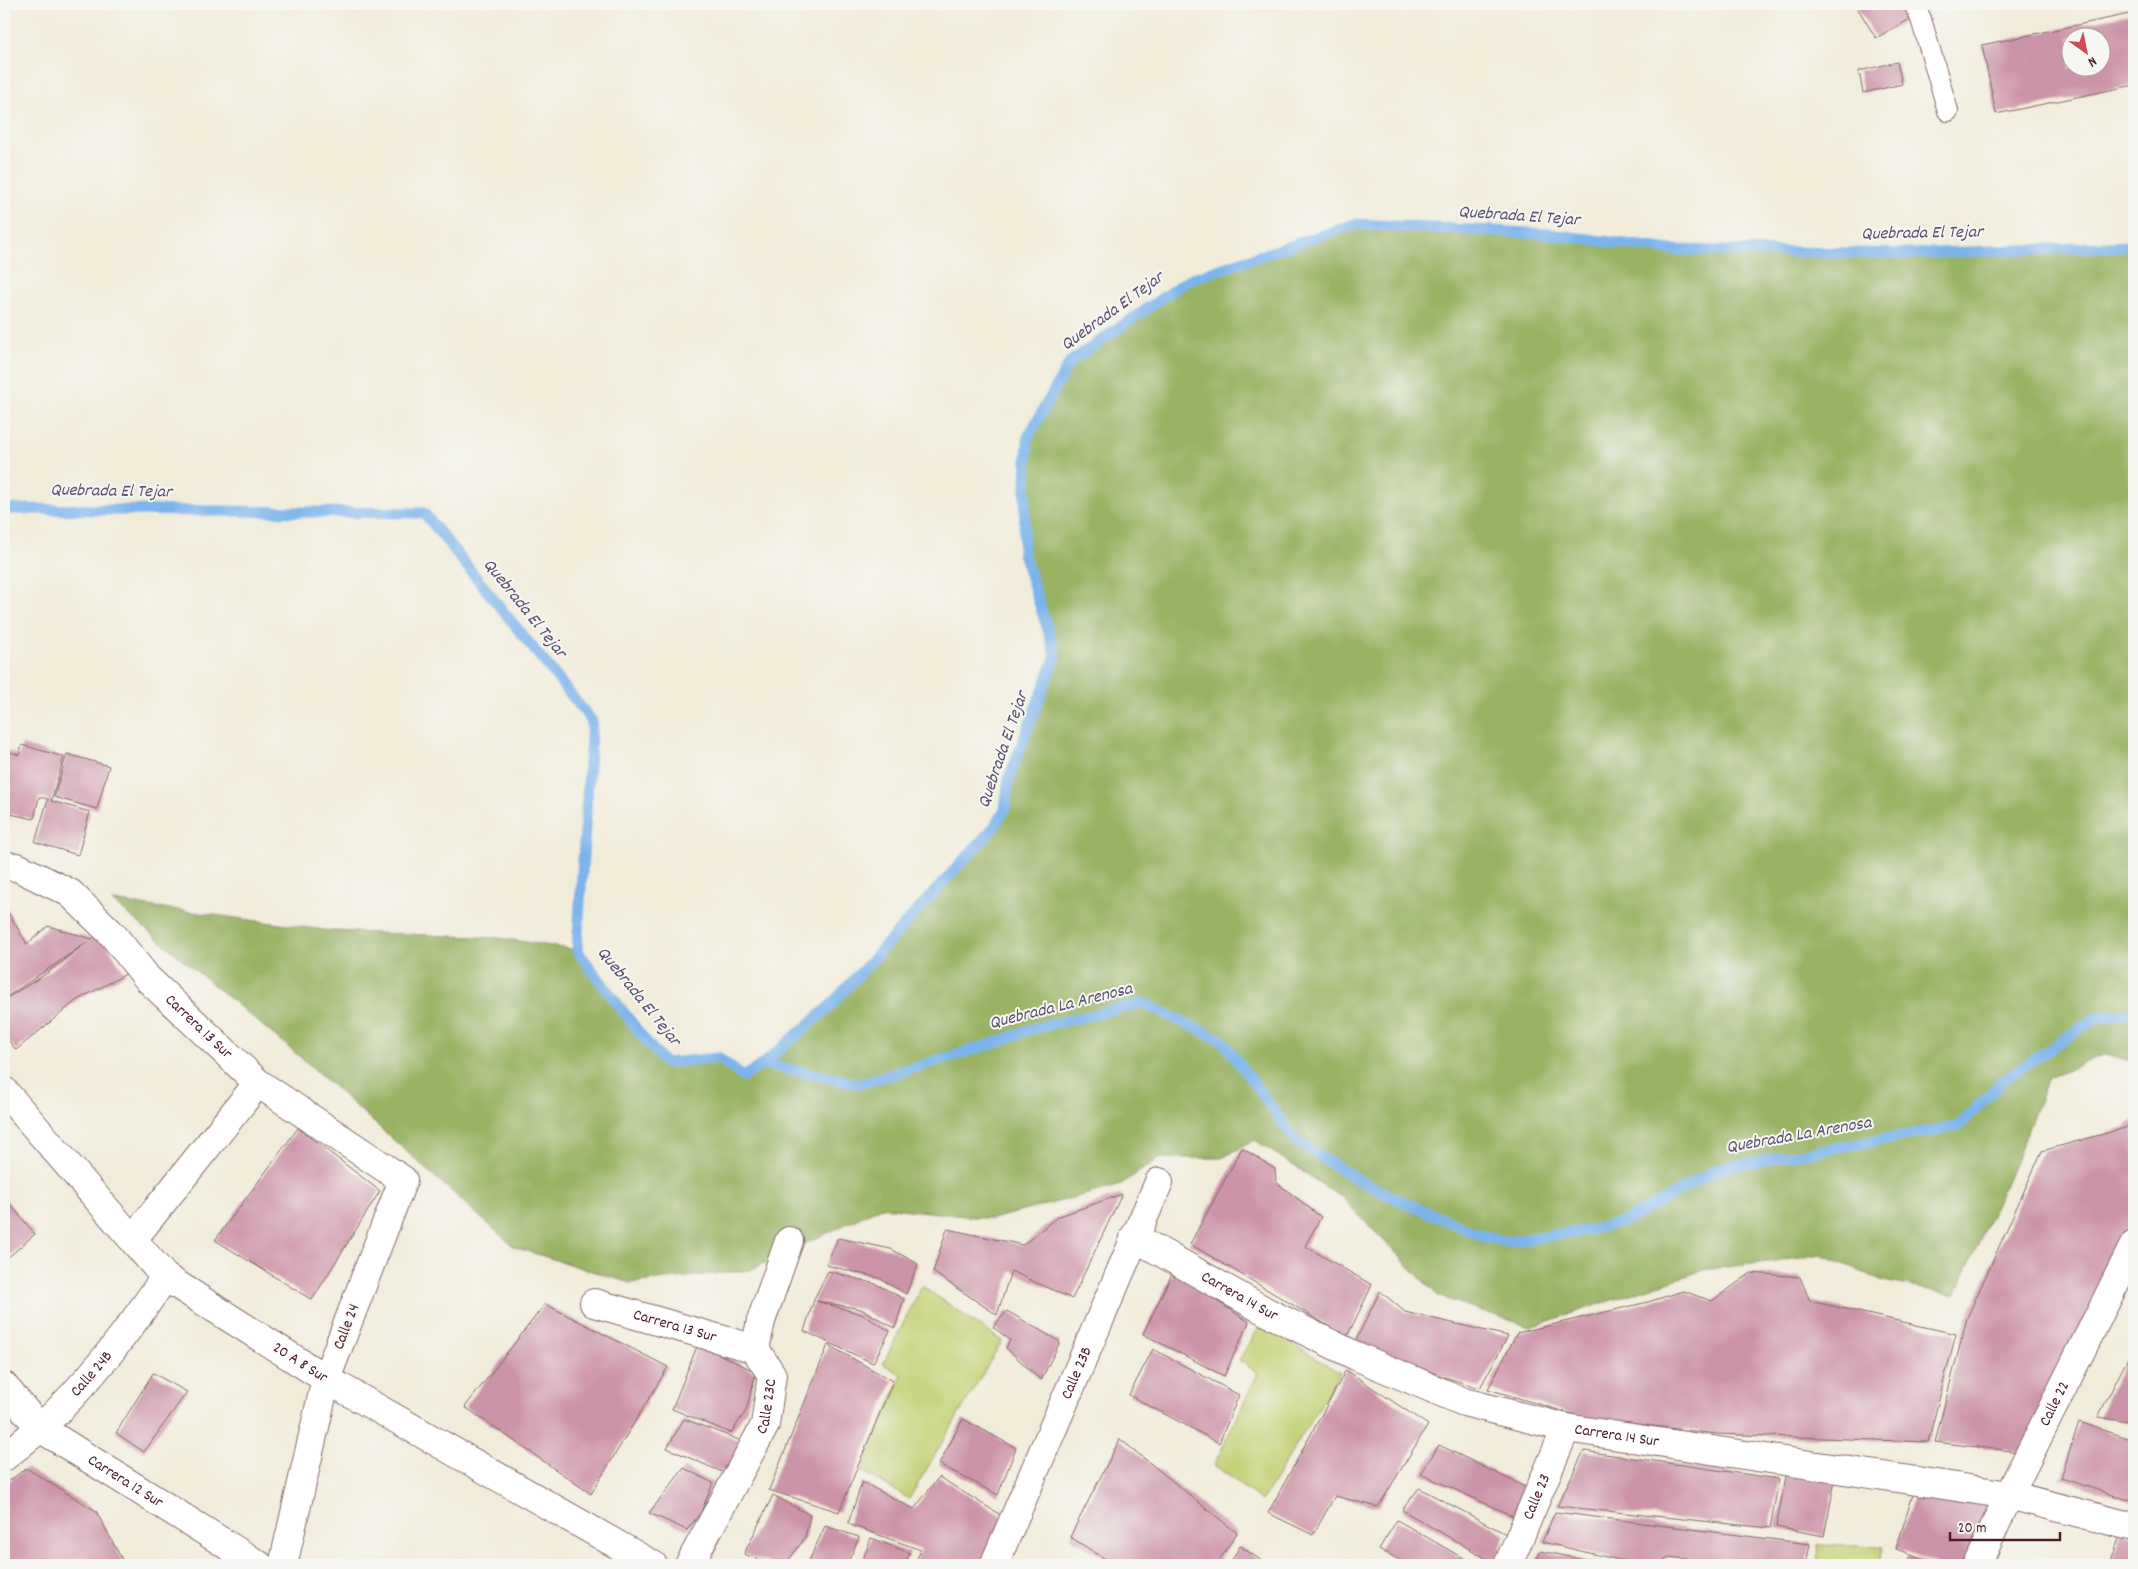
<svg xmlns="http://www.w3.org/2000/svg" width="2138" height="1569" viewBox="0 0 2138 1569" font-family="Dekko,sans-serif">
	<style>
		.green { fill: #c2d072; stroke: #86784e }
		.forest { fill: #99b264; stroke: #726848 }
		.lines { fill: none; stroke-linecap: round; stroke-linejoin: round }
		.stream { stroke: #7cb4eb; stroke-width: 11 }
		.building { fill: #cc94a8; fill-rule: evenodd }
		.lane-casing { stroke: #846768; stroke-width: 22 }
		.street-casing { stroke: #846768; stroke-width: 30 }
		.lane { stroke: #fff; stroke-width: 20 }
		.street { stroke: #fff; stroke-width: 28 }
		.labels { text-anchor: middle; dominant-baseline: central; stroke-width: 4; stroke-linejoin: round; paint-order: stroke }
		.street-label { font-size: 16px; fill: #4a1f2b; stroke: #f6f6f2 }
		.water-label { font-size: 18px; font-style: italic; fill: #5c536e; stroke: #f6f6f2 }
	</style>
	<rect width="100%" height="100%" fill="#f6f6f2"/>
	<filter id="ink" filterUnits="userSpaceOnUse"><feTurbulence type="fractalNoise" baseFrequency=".02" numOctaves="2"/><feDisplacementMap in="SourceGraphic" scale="10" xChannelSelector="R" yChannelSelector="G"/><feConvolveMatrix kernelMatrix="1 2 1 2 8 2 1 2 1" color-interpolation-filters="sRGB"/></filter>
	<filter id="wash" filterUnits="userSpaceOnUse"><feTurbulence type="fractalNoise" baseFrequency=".0096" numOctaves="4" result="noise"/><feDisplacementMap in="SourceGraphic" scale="20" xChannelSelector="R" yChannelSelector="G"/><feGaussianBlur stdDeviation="1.12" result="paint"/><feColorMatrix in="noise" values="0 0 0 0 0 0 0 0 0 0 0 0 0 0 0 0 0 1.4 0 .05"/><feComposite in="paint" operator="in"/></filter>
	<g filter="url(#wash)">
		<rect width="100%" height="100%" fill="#f1ecda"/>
		<g class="green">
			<polygon points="922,1286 1002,1341 909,1499 862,1471 902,1375 883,1364"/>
			<polygon points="1261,1324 1340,1373 1262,1501 1214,1465 1258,1373 1239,1360"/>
			<polygon points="1818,1545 1884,1547 1877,1565 1819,1565"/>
		</g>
		<polygon class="forest" points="1355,224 1549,234 1671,250 1908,254 2134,246 2134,1062 2106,1054 2048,1078 2019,1153 1955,1295 1883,1281 1823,1255 1704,1270 1530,1327 1438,1296 1341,1197 1255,1140 1222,1158 1160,1158 1118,1186 992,1219 882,1207 750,1270 630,1283 514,1247 298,1055 112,901 331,931 499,938 577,950 665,1062 710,1058 743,1077 763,1064 829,1007 994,827 1005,809 1009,778 1056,655 1023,553 1028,437 1070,362 1188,280"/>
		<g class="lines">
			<g class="stream">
				<polyline points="4,509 424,513 592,721 577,950 644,1039 665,1063 719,1058 743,1077 763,1064 829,1007 994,827 1005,809 1009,778 1056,655 1023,553 1028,437 1070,362 1188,280 1355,224 1549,234 1671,250 1908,254 2134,246"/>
				<polyline points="763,1064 860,1084 1001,1041 1031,1029 1143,1003 1223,1041 1297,1142 1358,1180 1388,1195 1475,1233 1506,1242 1590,1230 1626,1221 1720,1168 1959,1126 2003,1080 2094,1019 2134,1012"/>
			</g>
		</g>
		<g id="blocks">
			<g class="building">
				<polygon points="1855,4 1903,4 1912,18 1876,38"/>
				<path d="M2134,13V85L1996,114L1982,45ZM2070,38H2100V68H2070Z"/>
				<polygon points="1897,62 1902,84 1863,93 1859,71"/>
				<polygon points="22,745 64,757 51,801 90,812 78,855 35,842 48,799 39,797 34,819 10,814 4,835 4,750 19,755"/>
				<polygon points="67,754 109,766 97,809 54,797"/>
				<polygon points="4,905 27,944 48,926 92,939 99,933 126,974 77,1000 16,1050 4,1035 4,1000 47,973 86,943 4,999"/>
				<polygon points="2134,1119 2134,1230 2028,1453 1935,1442 1967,1318 2042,1151 2125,1128"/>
				<polygon points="298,1128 380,1191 312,1300 215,1240"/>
				<polygon points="1242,1148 1275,1169 1276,1182 1321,1217 1305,1246 1372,1285 1347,1337 1190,1244"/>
				<polygon points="1122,1194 1072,1299 1011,1271 997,1315 933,1272 947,1229 1023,1245 1057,1217"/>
				<polygon points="4,1197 35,1234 4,1261"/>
				<polygon points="838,1238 891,1249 918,1264 906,1294 879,1278 826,1265"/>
				<polygon points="828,1271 876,1284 904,1299 895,1328 861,1309 816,1301 861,1314 890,1331 873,1363 804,1331 815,1297"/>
				<polygon points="1173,1272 1249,1322 1224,1376 1143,1334"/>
				<polygon points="1751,1273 1800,1277 1810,1301 1956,1334 1928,1442 1716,1434 1582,1417 1488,1389 1517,1333 1648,1302 1683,1291 1712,1301"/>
				<polygon points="1380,1291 1405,1312 1508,1336 1480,1388 1444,1377 1355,1342"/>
				<polygon points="545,1304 668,1367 591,1494 465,1407"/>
				<polygon points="1007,1311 1060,1342 1041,1380 1006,1348 1010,1340 993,1327"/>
				<polygon points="698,1344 756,1372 746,1411 731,1433 672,1409"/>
				<polygon points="828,1345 893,1381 839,1512 769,1490"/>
				<polygon points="2134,1346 2134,1423 2098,1417"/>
				<polygon points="1153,1349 1239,1395 1219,1443 1129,1395"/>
				<polygon points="1346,1370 1428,1425 1378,1507 1335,1496 1313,1535 1268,1513"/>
				<polygon points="153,1373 187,1392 144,1452 116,1433"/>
				<polygon points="684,1419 747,1443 729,1475 667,1448"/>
				<polygon points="963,1419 1016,1448 998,1495 939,1464"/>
				<polygon points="2079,1422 2134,1440 2134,1502 2061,1478"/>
				<polygon points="1120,1439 1237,1533 1216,1565 1115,1565 1070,1537"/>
				<polygon points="1439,1445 1529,1489 1515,1517 1421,1474"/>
				<polygon points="1584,1451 1779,1479 1770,1528 1557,1506"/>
				<polygon points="26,1468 96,1511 125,1565 4,1565 4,1485"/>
				<polygon points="684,1468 713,1483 701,1512 687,1530 649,1513"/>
				<polygon points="1787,1472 1835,1481 1824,1536 1776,1527"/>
				<polygon points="939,1477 1007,1519 984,1565 914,1565 921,1550 848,1524 862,1482 914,1509"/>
				<polygon points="1419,1488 1506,1534 1494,1563 1402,1510"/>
				<polygon points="1915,1488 1994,1508 1972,1565 1940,1565 1896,1549"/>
				<polygon points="773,1495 810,1515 805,1538 785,1565 774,1565 744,1554"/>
				<polygon points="1555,1512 1810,1544 1806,1565 1742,1565 1669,1557 1658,1565 1641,1565 1542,1542"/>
				<polygon points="1397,1520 1475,1565 1409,1565 1379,1549"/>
				<polygon points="825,1526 859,1537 847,1565 807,1565"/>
				<polygon points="2121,1532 2134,1537 2134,1565 2110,1565"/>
				<polygon points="871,1538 910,1553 904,1565 861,1565"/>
				<polygon points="1240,1546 1268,1565 1229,1565"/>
				<polygon points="1541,1551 1603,1564 1603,1565 1534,1565"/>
				<polygon points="1909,1557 1932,1565 1906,1565"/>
				<polygon points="2016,1560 2041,1564 2041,1565 2014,1565"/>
			</g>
		</g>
	</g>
	<g filter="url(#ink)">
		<use href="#blocks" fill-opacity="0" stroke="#846768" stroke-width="1"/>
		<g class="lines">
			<defs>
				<polyline id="lane" points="1914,4 1921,19 1948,111"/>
				<g id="street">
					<path id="s1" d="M4,866L17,867L70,893L113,935L148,979L258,1083L403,1180L326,1379L283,1565"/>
					<path id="s2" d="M4,1091L165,1277L326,1379L653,1565"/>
					<path id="s3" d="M1134,1237L1267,1312L1356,1356L1464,1402L1566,1428L2009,1495L2134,1527"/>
					<polyline points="133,1239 258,1083"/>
					<path id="s4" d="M594,1303L755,1349"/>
					<path id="s5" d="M4,1386L40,1428L259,1565"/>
					<path id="s6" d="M4,1457C16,1447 29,1438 40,1428C89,1383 128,1331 165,1277"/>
					<path id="s7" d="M689,1565L765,1425L772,1375L755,1349L761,1321L789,1241"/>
					<path id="s8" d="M994,1565L1159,1182"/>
					<path id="s9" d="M1508,1565L1566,1428"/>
					<path id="s10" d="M1977,1565L2009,1495L2134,1245"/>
				</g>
			</defs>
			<use href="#lane" class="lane-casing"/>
			<use href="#street" class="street-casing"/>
			<use href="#lane" class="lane"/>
			<use href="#street" class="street"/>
		</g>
	</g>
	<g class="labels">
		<g class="street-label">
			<text stroke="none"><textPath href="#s1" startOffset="258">Carrera 13 Sur</textPath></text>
			<text stroke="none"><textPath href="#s3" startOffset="121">Carrera 14 Sur</textPath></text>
			<text stroke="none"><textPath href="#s4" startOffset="84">Carrera 13 Sur</textPath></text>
			<text transform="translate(347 1327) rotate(-69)">Calle 24</text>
			<text stroke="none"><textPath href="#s2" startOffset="406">20 A 8 Sur</textPath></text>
			<text stroke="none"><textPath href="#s6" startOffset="121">Calle 24B</textPath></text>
			<text stroke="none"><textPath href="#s8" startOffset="209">Calle 23B</textPath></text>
			<text stroke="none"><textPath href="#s10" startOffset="179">Calle 22</textPath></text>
			<text stroke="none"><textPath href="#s7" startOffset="178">Calle 23C</textPath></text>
			<text stroke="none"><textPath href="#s3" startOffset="526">Carrera 14 Sur</textPath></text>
			<text stroke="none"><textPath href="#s5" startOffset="156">Carrera 12 Sur</textPath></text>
			<text stroke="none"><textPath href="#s9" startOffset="74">Calle 23</textPath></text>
		</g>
		<g class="water-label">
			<text transform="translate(1519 217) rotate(4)">Quebrada El Tejar</text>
			<text transform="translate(1922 234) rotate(-1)">Quebrada El Tejar</text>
			<text transform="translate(1113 312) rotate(-36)">Quebrada El Tejar</text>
			<text transform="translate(111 492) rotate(1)">Quebrada El Tejar</text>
			<text transform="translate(524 609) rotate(51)">Quebrada El Tejar</text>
			<text transform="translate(1004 750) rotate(-71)">Quebrada El Tejar</text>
			<text transform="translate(638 997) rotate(51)">Quebrada El Tejar</text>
			<text transform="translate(1061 1007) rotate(-14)">Quebrada La Arenosa</text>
			<text transform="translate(1799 1136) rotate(-10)">Quebrada La Arenosa</text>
		</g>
	</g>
	<rect width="2138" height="1569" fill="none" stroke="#f6f6f2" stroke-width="20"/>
	<g transform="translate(2086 52) rotate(147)"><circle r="24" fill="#f6f6f2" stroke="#b1a0a2"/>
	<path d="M0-4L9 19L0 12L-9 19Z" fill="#d1495b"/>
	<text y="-8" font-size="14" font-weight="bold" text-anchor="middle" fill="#4a1f2b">N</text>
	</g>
	<path d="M1950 1532v8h110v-8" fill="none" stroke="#4a1f2b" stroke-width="2.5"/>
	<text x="1958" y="1532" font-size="15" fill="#4a1f2b" stroke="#f6f6f2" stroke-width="4" paint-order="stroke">20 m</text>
</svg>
